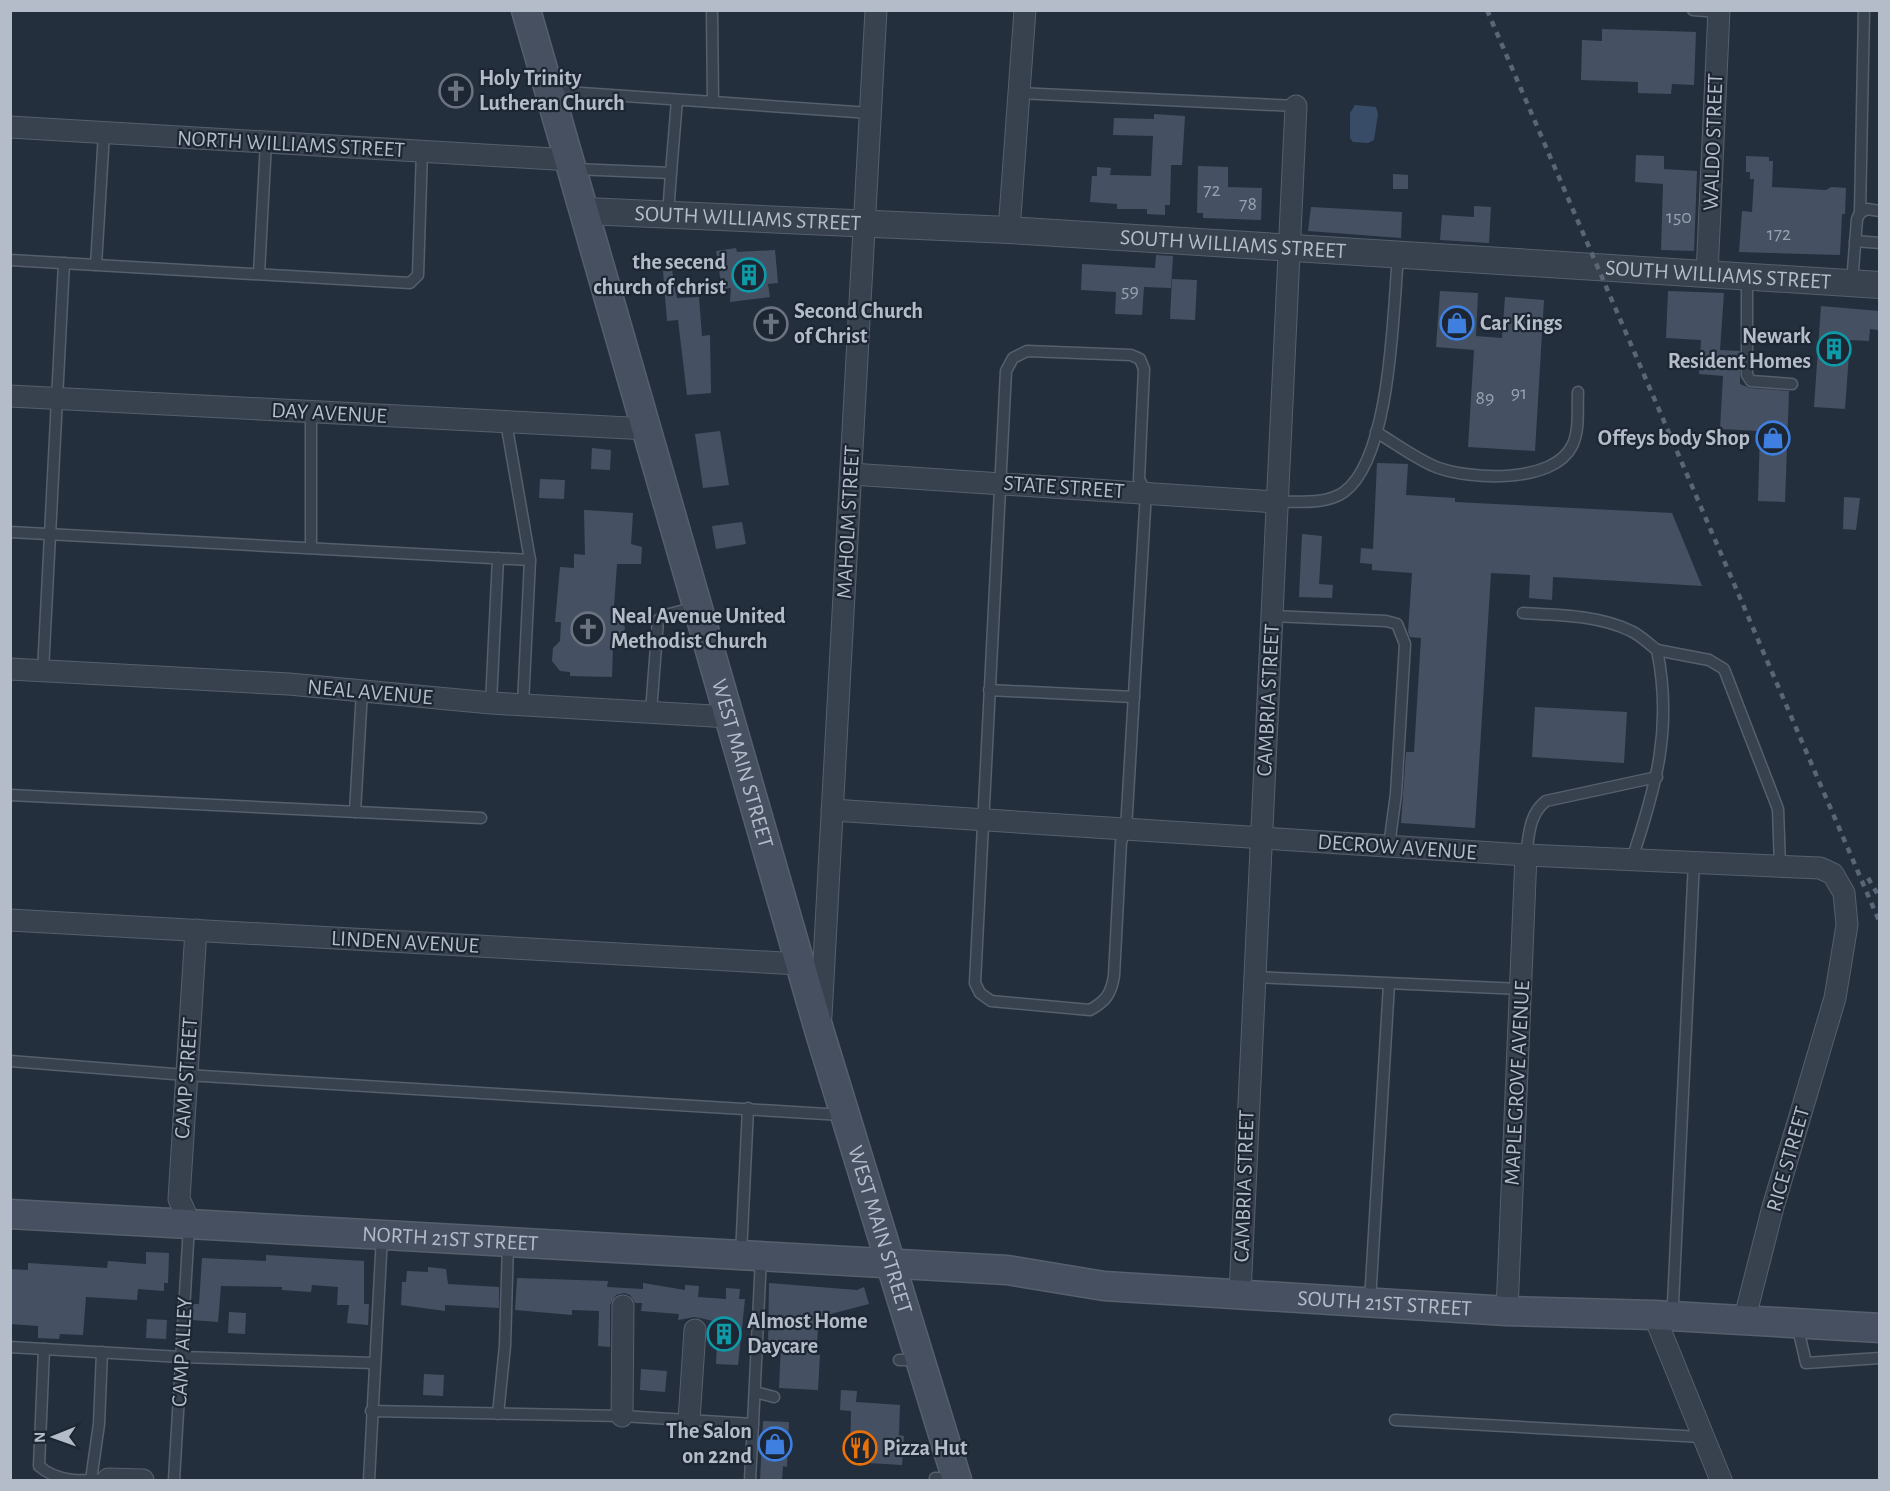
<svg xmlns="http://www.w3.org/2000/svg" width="1890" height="1491" viewBox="0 0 1890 1491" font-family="'Alegreya Sans',sans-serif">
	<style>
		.water { fill: #394c67 }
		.building { fill: #455162 }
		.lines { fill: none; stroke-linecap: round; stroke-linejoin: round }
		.service-casing { stroke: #565f6c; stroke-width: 13 }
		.minor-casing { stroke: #565f6c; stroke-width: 23 }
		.tertiary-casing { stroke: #565f6c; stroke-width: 28 }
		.secondary-casing { stroke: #565f6c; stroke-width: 31 }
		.service { stroke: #38414e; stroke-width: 10 }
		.minor { stroke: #38414e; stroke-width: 21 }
		.tertiary { stroke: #38414e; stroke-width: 26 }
		.secondary { stroke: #465061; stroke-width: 28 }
		.rail { stroke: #5a6575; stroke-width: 4.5; stroke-dasharray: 6 6; stroke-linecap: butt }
		.labels { text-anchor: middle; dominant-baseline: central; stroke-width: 4.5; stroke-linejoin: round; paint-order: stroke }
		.number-label { font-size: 20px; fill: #98a1af }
		.poi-label { font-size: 22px; font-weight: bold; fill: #b4bcc9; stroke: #1d2633; text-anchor: start }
		.street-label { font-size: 22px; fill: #b4bcc9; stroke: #1d2633 }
	</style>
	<rect width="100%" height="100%" fill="#242f3e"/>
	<polygon class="water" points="1355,105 1376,107 1378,114 1374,140 1368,143 1353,142 1350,138 1350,113"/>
	<g class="building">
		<polygon points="1602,29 1696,32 1694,85 1672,84 1671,94 1638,93 1638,82 1581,80 1582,40 1602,41"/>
		<polygon points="1154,114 1185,116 1182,165 1171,165 1170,205 1165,205 1165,215 1147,214 1147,209 1117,209 1117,204 1090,202 1092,176 1097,176 1097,167 1111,168 1110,175 1151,176 1153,136 1113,135 1114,118 1154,119"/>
		<polygon points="1636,155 1664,156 1664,169 1697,171 1694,251 1661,250 1663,184 1635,182"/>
		<polygon points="1746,156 1769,157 1769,161 1773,161 1772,187 1826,190 1831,187 1846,188 1845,214 1842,214 1840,255 1739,252 1742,211 1752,212 1754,179 1750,179 1750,172 1746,172"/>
		<polygon points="1198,166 1228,167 1228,187 1262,188 1261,220 1203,218 1203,213 1197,213"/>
		<polygon points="1393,174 1408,175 1408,189 1393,189"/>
		<polygon points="1474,206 1491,207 1489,243 1440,240 1442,215 1474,217"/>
		<polygon points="1311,207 1402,212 1401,238 1308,231"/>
		<polygon points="736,248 737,252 775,250 778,283 768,284 770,297 730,302 731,288 722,289 716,251"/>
		<polygon points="1156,255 1173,256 1171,288 1144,287 1142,315 1115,314 1116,292 1081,290 1082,264 1155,268"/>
		<polygon points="672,270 677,298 699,297 702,336 710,335 711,393 687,395 678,320 667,321 663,271"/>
		<polygon points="1172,279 1197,280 1195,320 1170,319"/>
		<polygon points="1440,291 1478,293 1476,336 1502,338 1505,297 1544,300 1535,451 1468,447 1474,350 1436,347"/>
		<polygon points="1668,291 1724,293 1720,350 1740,351 1740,384 1750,388 1789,391 1785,502 1758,501 1760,431 1720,429 1723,376 1699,374 1701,340 1666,338"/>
		<polygon points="1821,306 1879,311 1878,330 1870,329 1869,341 1850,340 1845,409 1814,407"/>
		<polygon points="720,431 729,485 703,488 695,434"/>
		<polygon points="592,448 611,450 610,470 591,469"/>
		<polygon points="1377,463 1408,464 1406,495 1455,498 1455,502 1672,513 1702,586 1553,577 1552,600 1529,598 1530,575 1491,573 1475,828 1401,823 1406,752 1414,752 1421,638 1410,637 1408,632 1412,573 1372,570 1372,564 1360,563 1361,548 1373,549"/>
		<polygon points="540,479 565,480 564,499 539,498"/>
		<polygon points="1844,497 1860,498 1856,530 1843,529"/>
		<polygon points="584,510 633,513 631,544 642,547 641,564 617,564 614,606 623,617 625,629 613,646 612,677 570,676 570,672 560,671 552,661 553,648 560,641 561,622 555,622 560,567 574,568 574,554 585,555"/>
		<polygon points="742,522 746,544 716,549 712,526"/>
		<polygon points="1302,534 1322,536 1319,584 1333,585 1332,598 1299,597"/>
		<polygon points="1535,707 1627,712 1624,763 1532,757"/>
		<polygon points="146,1252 169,1253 168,1283 164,1283 164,1291 138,1289 137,1300 86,1297 83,1335 60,1334 59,1339 38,1338 38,1326 10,1324 10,1269 28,1270 28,1263 107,1268 108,1261 146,1264"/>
		<polygon points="266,1255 364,1261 364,1304 369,1304 368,1325 347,1323 349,1305 337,1305 338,1287 312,1285 311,1292 282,1290 282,1287 221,1286 218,1322 192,1320 193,1304 199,1304 202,1258 266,1261"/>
		<polygon points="428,1267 446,1269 448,1284 499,1287 499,1308 445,1305 445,1311 401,1305 402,1282 406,1282 407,1271 428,1272"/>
		<polygon points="517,1278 608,1281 607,1287 643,1289 643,1283 685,1290 685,1285 699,1286 698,1297 726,1299 726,1288 740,1289 739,1299 745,1299 738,1365 716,1364 718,1322 695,1317 678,1320 679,1314 641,1311 642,1303 635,1303 630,1295 624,1293 616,1295 610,1305 610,1347 598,1346 599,1311 572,1310 572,1315 515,1310"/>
		<polygon points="769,1283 857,1290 864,1287 869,1304 819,1317 816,1355 820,1355 818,1390 779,1388 781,1346 768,1345"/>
		<polygon points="229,1312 246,1313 245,1334 228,1333"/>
		<polygon points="147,1319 167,1320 166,1339 146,1338"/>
		<polygon points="641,1369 667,1371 665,1392 640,1390"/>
		<polygon points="424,1374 444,1375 443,1396 423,1395"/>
		<polygon points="841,1390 857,1391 856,1402 900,1405 899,1435 904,1436 902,1465 850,1462 851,1411 840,1410"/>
		<polygon points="763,1421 789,1422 787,1467 783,1466 782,1480 760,1480"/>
	</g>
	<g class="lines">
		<defs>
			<g id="service">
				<polyline points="712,10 713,102 870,113"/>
				<polyline points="1693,10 1719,12"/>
				<polyline points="552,91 713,102"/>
				<polyline points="1018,93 1296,106"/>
				<polyline points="574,169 671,173 677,100"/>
				<polyline points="1860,213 1864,10"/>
				<polyline points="668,215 671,173"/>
				<polyline points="1855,241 1880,243"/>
				<polyline points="10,260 410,283 418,275 422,151"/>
				<polyline points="96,265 104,133"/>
				<polyline points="259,274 266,142"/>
				<polyline points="1747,276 1747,375 1751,381 1792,384"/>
				<polyline points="1852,283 1857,219 1860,213 1867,209 1880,211"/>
				<path d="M1027,351L1131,355L1140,359L1144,369L1139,479L1146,492L1126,829L1121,842L1114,976C1111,994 1106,1001 1090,1010L991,1001L980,993L975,983L1006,371L1013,358Z"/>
				<polyline points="506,422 530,560 523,704"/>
				<path d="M1376,432C1395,443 1416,459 1436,467C1470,480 1553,484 1572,446C1580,430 1577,410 1578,392"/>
				<path d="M1277,502C1297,501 1326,505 1344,492C1391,458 1393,312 1398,256"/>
				<polyline points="10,532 530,560"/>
				<polyline points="311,548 311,412"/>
				<path d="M1523,613C1558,615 1598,615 1631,631C1640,635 1649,644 1657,650C1673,727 1656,787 1632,859"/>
				<polyline points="1272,616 1386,621 1397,624 1405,644 1396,794 1389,846"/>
				<polyline points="1657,650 1709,660 1724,669 1778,809 1780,866"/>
				<polyline points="43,671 64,263"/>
				<polyline points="989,690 1134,697"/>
				<polyline points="491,703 498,558"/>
				<polyline points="651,712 658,620 669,614 697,607"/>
				<polyline points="10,795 481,818"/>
				<polyline points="355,812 362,691"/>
				<path d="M1526,855C1529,835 1529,814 1546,801L1657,777"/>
				<polyline points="1253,977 1521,989"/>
				<polyline points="10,1061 186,1075 842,1115"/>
				<polyline points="741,1255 748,1108"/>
				<polyline points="1370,1301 1389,984"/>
				<polyline points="1665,1309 1673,1304 1694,861"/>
				<polyline points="1797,1324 1806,1363 1880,1358"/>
				<polyline points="10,1347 181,1357 374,1363"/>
				<path d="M44,1349L39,1466C58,1483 83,1481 108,1479"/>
				<polyline points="899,1360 917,1360"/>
				<polyline points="755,1392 774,1397"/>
				<polyline points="371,1411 622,1416 753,1424 761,1258"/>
				<polyline points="498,1414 505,1346 508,1243"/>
				<polyline points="1395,1420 1702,1437"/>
				<polyline points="935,1478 954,1479"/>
				<polyline points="91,1480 99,1424 102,1352"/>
				<polyline points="174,1480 189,1226"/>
				<polyline points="369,1480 382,1236"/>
				<polyline points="750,1480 753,1424"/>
			</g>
			<g id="minor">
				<polyline points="10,127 571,160"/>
				<polyline points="1009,230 1025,10"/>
				<polyline points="1707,274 1719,10"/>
				<polyline points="10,396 648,429"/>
				<polyline points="851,474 1277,502"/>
				<polyline points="10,669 289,684 491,703 730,717"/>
				<polyline points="832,810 1526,855 1820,868 1833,874 1844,893 1847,925 1835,998 1773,1207 1744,1321"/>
				<polyline points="10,920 800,964"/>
				<polyline points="821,1016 876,10"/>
				<polyline points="190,1224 179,1199 196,930"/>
				<polyline points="1240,1294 1296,106"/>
				<polyline points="1507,1311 1526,855"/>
				<polyline points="1654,1315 1721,1480"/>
				<polyline points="622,1416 623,1306"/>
				<polyline points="689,1420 695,1330"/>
				<polyline points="108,1479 143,1480"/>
			</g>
			<g id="tertiary">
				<path id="s1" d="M586,211L1009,230L1880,285"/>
			</g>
			<g id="secondary">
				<path id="s2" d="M526,10L820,1033L957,1480"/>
				<path id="s3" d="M10,1214L1007,1270L1104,1286L1507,1311L1654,1315L1880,1328"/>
			</g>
		</defs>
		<use href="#service" class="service-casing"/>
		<use href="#minor" class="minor-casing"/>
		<use href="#tertiary" class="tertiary-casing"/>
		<use href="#secondary" class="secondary-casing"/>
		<use href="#service" class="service"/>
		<use href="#minor" class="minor"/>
		<use href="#tertiary" class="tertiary"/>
		<use href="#secondary" class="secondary"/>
		<g class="rail">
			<polyline points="1487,10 1880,923"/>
			<polyline points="1868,878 1880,898"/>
		</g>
	</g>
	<defs>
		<symbol id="church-ring" viewBox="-11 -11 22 22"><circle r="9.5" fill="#1d2633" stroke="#6b7280" stroke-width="1.5"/><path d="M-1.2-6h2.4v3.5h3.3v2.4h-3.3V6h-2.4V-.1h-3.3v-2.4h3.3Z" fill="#6b7280"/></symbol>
		<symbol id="building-ring" viewBox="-11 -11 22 22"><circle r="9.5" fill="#1d2633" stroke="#0f9aa8" stroke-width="1.5"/><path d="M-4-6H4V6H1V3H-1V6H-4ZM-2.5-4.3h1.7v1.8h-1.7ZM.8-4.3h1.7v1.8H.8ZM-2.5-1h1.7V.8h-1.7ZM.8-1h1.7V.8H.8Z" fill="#0f9aa8"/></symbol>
		<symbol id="shop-ring" viewBox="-11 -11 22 22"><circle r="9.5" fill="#1d2633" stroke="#3f7fe0" stroke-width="1.5"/><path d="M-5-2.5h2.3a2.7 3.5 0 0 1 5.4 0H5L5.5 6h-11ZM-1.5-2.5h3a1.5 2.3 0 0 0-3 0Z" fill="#3f7fe0"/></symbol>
		<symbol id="restaurant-ring" viewBox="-11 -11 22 22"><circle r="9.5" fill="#1d2633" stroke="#e8710a" stroke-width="1.5"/><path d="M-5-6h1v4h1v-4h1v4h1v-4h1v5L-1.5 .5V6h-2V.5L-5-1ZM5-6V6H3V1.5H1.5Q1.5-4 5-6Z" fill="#e8710a"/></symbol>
	</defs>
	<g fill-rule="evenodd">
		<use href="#church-ring" x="437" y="72" width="38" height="38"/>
		<use href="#building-ring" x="730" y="256" width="38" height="38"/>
		<use href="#shop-ring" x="1438" y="304" width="38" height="38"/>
		<use href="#church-ring" x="752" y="305" width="38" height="38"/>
		<use href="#building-ring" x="1815" y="330" width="38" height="38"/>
		<use href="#shop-ring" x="1754" y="419" width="38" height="38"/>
		<use href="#church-ring" x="569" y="610" width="38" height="38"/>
		<use href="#building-ring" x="705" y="1315" width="38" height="38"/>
		<use href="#shop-ring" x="756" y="1425" width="38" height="38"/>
		<use href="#restaurant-ring" x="841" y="1429" width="38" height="38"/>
	</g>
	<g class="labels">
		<g class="number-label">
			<text x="1212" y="190">72</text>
			<text x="1248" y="204">78</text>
			<text x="1679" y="217">150</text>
			<text x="1779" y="234">172</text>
			<text x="1130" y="291">59</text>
			<text x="1519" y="393">91</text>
			<text x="1485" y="398">89</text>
		</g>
		<g class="poi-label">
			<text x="479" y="78">Holy Trinity<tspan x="479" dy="25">Lutheran Church</tspan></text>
			<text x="726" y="262" text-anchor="end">the secend<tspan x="726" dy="25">church of christ</tspan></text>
			<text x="794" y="311">Second Church<tspan x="794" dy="25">of Christ</tspan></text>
			<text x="1480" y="323">Car Kings</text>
			<text x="1811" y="336" text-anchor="end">Newark<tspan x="1811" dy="25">Resident Homes</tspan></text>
			<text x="1750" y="438" text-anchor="end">Offeys body Shop</text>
			<text x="611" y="616">Neal Avenue United<tspan x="611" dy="25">Methodist Church</tspan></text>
			<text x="747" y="1321">Almost Home<tspan x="747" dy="25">Daycare</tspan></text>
			<text x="752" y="1431" text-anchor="end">The Salon<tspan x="752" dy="25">on 22nd</tspan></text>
			<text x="883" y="1448">Pizza Hut</text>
		</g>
		<g class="street-label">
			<text transform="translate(1713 142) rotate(-88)">WALDO STREET</text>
			<text transform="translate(291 144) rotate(3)">NORTH WILLIAMS STREET</text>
			<text stroke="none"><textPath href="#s1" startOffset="162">SOUTH WILLIAMS STREET</textPath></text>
			<text stroke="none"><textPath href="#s1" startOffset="648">SOUTH WILLIAMS STREET</textPath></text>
			<text stroke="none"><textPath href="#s1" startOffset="1134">SOUTH WILLIAMS STREET</textPath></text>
			<text transform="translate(329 413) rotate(3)">DAY AVENUE</text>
			<text transform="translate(1064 487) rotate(4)">STATE STREET</text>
			<text transform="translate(848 522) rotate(-87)">MAHOLM STREET</text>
			<text transform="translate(370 692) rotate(5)">NEAL AVENUE</text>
			<text transform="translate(1268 700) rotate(-87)">CAMBRIA STREET</text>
			<text stroke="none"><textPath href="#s2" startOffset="784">WEST MAIN STREET</textPath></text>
			<text transform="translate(1397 847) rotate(4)">DECROW AVENUE</text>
			<text transform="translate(405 942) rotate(3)">LINDEN AVENUE</text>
			<text transform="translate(186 1078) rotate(-86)">CAMP STREET</text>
			<text transform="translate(1517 1083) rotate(-87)">MAPLE GROVE AVENUE</text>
			<text transform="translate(1788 1159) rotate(-74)">RICE STREET</text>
			<text transform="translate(1244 1186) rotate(-88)">CAMBRIA STREET</text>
			<text stroke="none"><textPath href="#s2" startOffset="1270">WEST MAIN STREET</textPath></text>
			<text stroke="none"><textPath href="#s3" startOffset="441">NORTH 21ST STREET</textPath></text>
			<text stroke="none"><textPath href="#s3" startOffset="1378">SOUTH 21ST STREET</textPath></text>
			<text transform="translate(182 1352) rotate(-87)">CAMP ALLEY</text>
		</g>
	</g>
	<rect width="1890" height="1491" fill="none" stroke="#b4bcc9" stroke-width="24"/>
	<g transform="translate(54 1437) rotate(269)" stroke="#1d2633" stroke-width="4.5" paint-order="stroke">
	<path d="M0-4.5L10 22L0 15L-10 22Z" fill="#b4bcc9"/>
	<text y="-9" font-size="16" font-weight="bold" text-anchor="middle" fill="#b4bcc9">N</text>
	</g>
</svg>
